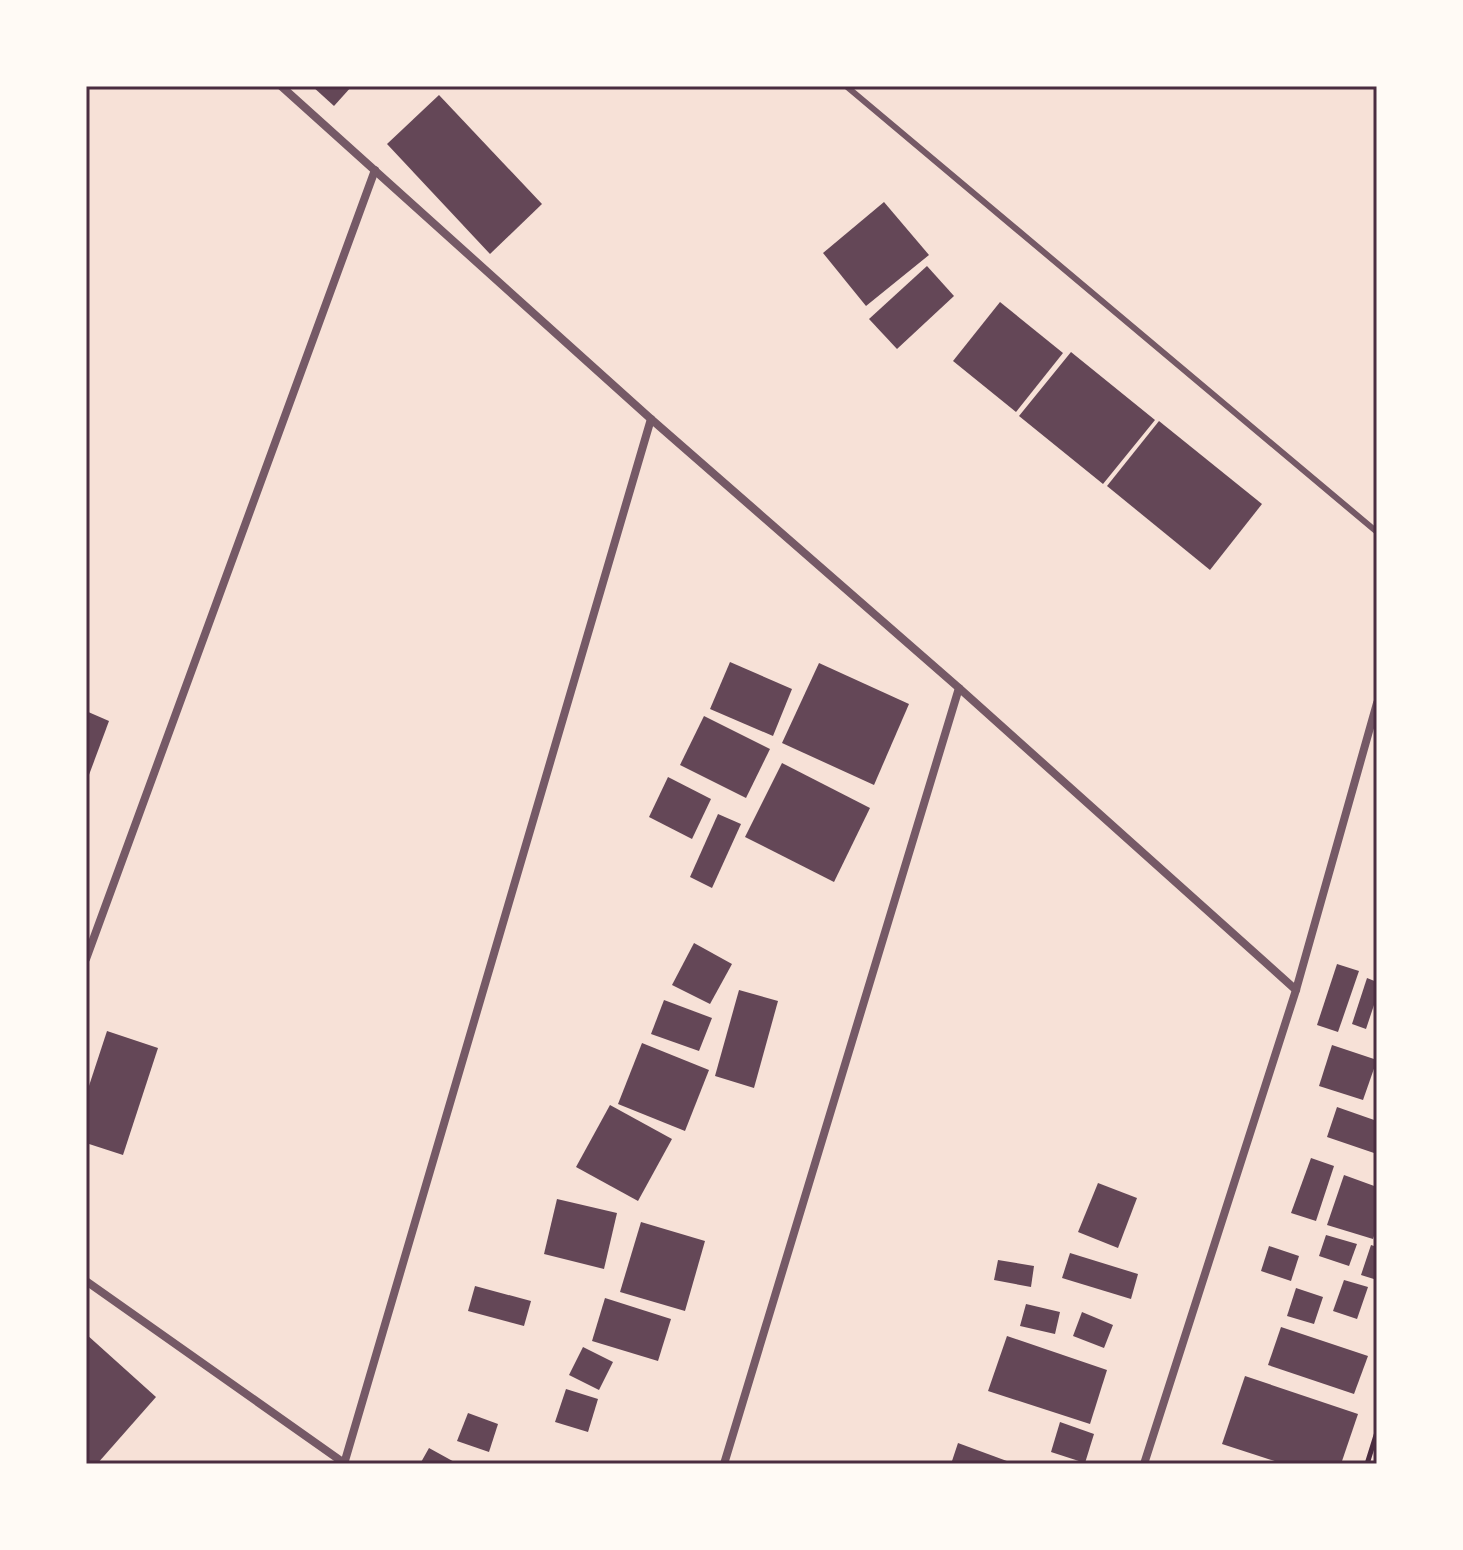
<svg xmlns="http://www.w3.org/2000/svg" width="1463" height="1550" viewBox="0 0 1463 1550" font-family="Signika,sans-serif">
	<style>
		.building { fill: #644757 }
		.lines { fill: none; stroke-linecap: round; stroke-linejoin: round }
		.path { stroke: #4a2c40; stroke-width: 5 }
		.service { stroke: #755966; stroke-width: 6 }
		.minor { stroke: #755966; stroke-width: 8 }
		.neatline { fill: none; stroke: #4a2c40; stroke-width: 3 }
	</style>
	<rect width="100%" height="100%" fill="#f7e1d7"/>
	<g class="building">
		<polygon points="312,86 352,86 334,106"/>
		<polygon points="439,95 542,204 490,254 387,144"/>
		<polygon points="884,202 929,255 866,306 823,253"/>
		<polygon points="927,266 954,296 897,349 869,319"/>
		<polygon points="1000,302 1063,353 1016,412 953,361"/>
		<polygon points="1071,352 1155,420 1103,484 1019,416"/>
		<polygon points="1159,421 1262,504 1210,570 1107,486"/>
		<polygon points="730,662 792,689 773,736 710,709"/>
		<polygon points="819,663 909,704 874,785 782,743"/>
		<polygon points="86,711 109,721 86,783"/>
		<polygon points="704,716 770,749 746,798 680,765"/>
		<polygon points="782,763 870,808 834,882 745,837"/>
		<polygon points="668,777 711,799 692,839 649,817"/>
		<polygon points="718,814 741,824 712,888 690,877"/>
		<polygon points="694,943 732,964 710,1004 672,985"/>
		<polygon points="1337,964 1359,971 1338,1032 1317,1025"/>
		<polygon points="1367,978 1377,982 1377,996 1366,1029 1352,1024"/>
		<polygon points="739,990 778,1001 754,1088 715,1076"/>
		<polygon points="664,1000 712,1018 699,1051 651,1034"/>
		<polygon points="107,1031 158,1048 123,1155 86,1143 86,1095"/>
		<polygon points="642,1043 709,1070 685,1131 618,1104"/>
		<polygon points="1332,1045 1377,1060 1363,1100 1319,1086"/>
		<polygon points="610,1105 672,1139 638,1201 576,1167"/>
		<polygon points="1337,1107 1377,1121 1377,1145 1374,1153 1327,1137"/>
		<polygon points="1311,1158 1334,1166 1316,1221 1291,1213"/>
		<polygon points="1344,1175 1377,1187 1377,1227 1373,1239 1327,1225"/>
		<polygon points="1098,1183 1137,1198 1118,1248 1078,1232"/>
		<polygon points="557,1199 617,1213 604,1269 544,1254"/>
		<polygon points="641,1222 705,1241 685,1311 620,1292"/>
		<polygon points="1326,1235 1357,1244 1349,1266 1319,1256"/>
		<polygon points="1371,1245 1377,1247 1377,1280 1361,1275"/>
		<polygon points="1269,1246 1299,1256 1291,1281 1261,1271"/>
		<polygon points="1070,1253 1138,1274 1131,1299 1062,1278"/>
		<polygon points="998,1260 1034,1266 1031,1287 994,1280"/>
		<polygon points="1344,1280 1368,1287 1357,1319 1333,1311"/>
		<polygon points="475,1286 531,1301 524,1326 468,1311"/>
		<polygon points="1296,1288 1323,1297 1314,1324 1287,1316"/>
		<polygon points="605,1298 671,1319 658,1361 592,1341"/>
		<polygon points="1026,1304 1060,1312 1055,1334 1020,1326"/>
		<polygon points="1082,1312 1113,1325 1104,1348 1073,1336"/>
		<polygon points="1281,1327 1368,1356 1354,1394 1268,1365"/>
		<polygon points="86,1334 156,1397 97,1464 86,1464"/>
		<polygon points="1007,1336 1107,1370 1090,1424 988,1391"/>
		<polygon points="583,1347 613,1362 599,1390 569,1375"/>
		<polygon points="1245,1376 1358,1414 1341,1464 1284,1464 1222,1444"/>
		<polygon points="566,1389 598,1399 588,1432 555,1422"/>
		<polygon points="468,1413 498,1424 489,1452 457,1441"/>
		<polygon points="1060,1422 1094,1434 1085,1463 1051,1452"/>
		<polygon points="958,1443 1015,1464 951,1464"/>
		<polygon points="429,1448 458,1464 420,1464"/>
	</g>
	<g class="lines">
		<polyline class="path" points="1367,1464 1377,1432"/>
		<polyline class="service" points="846,86 1377,532"/>
		<g class="minor">
			<polyline points="281,86 651,419 959,688 1296,990"/>
			<polyline points="86,959 375,170"/>
			<polyline points="86,1281 344,1463"/>
			<polyline points="344,1464 651,419"/>
			<polyline points="724,1464 959,688"/>
			<polyline points="1144,1464 1296,990 1377,703"/>
		</g>
	</g>
	<rect width="1463" height="1550" fill="none" stroke="#fffaf5" stroke-width="176"/>
	<rect x="88" y="88" width="1287" height="1374" class="neatline"/>
</svg>
